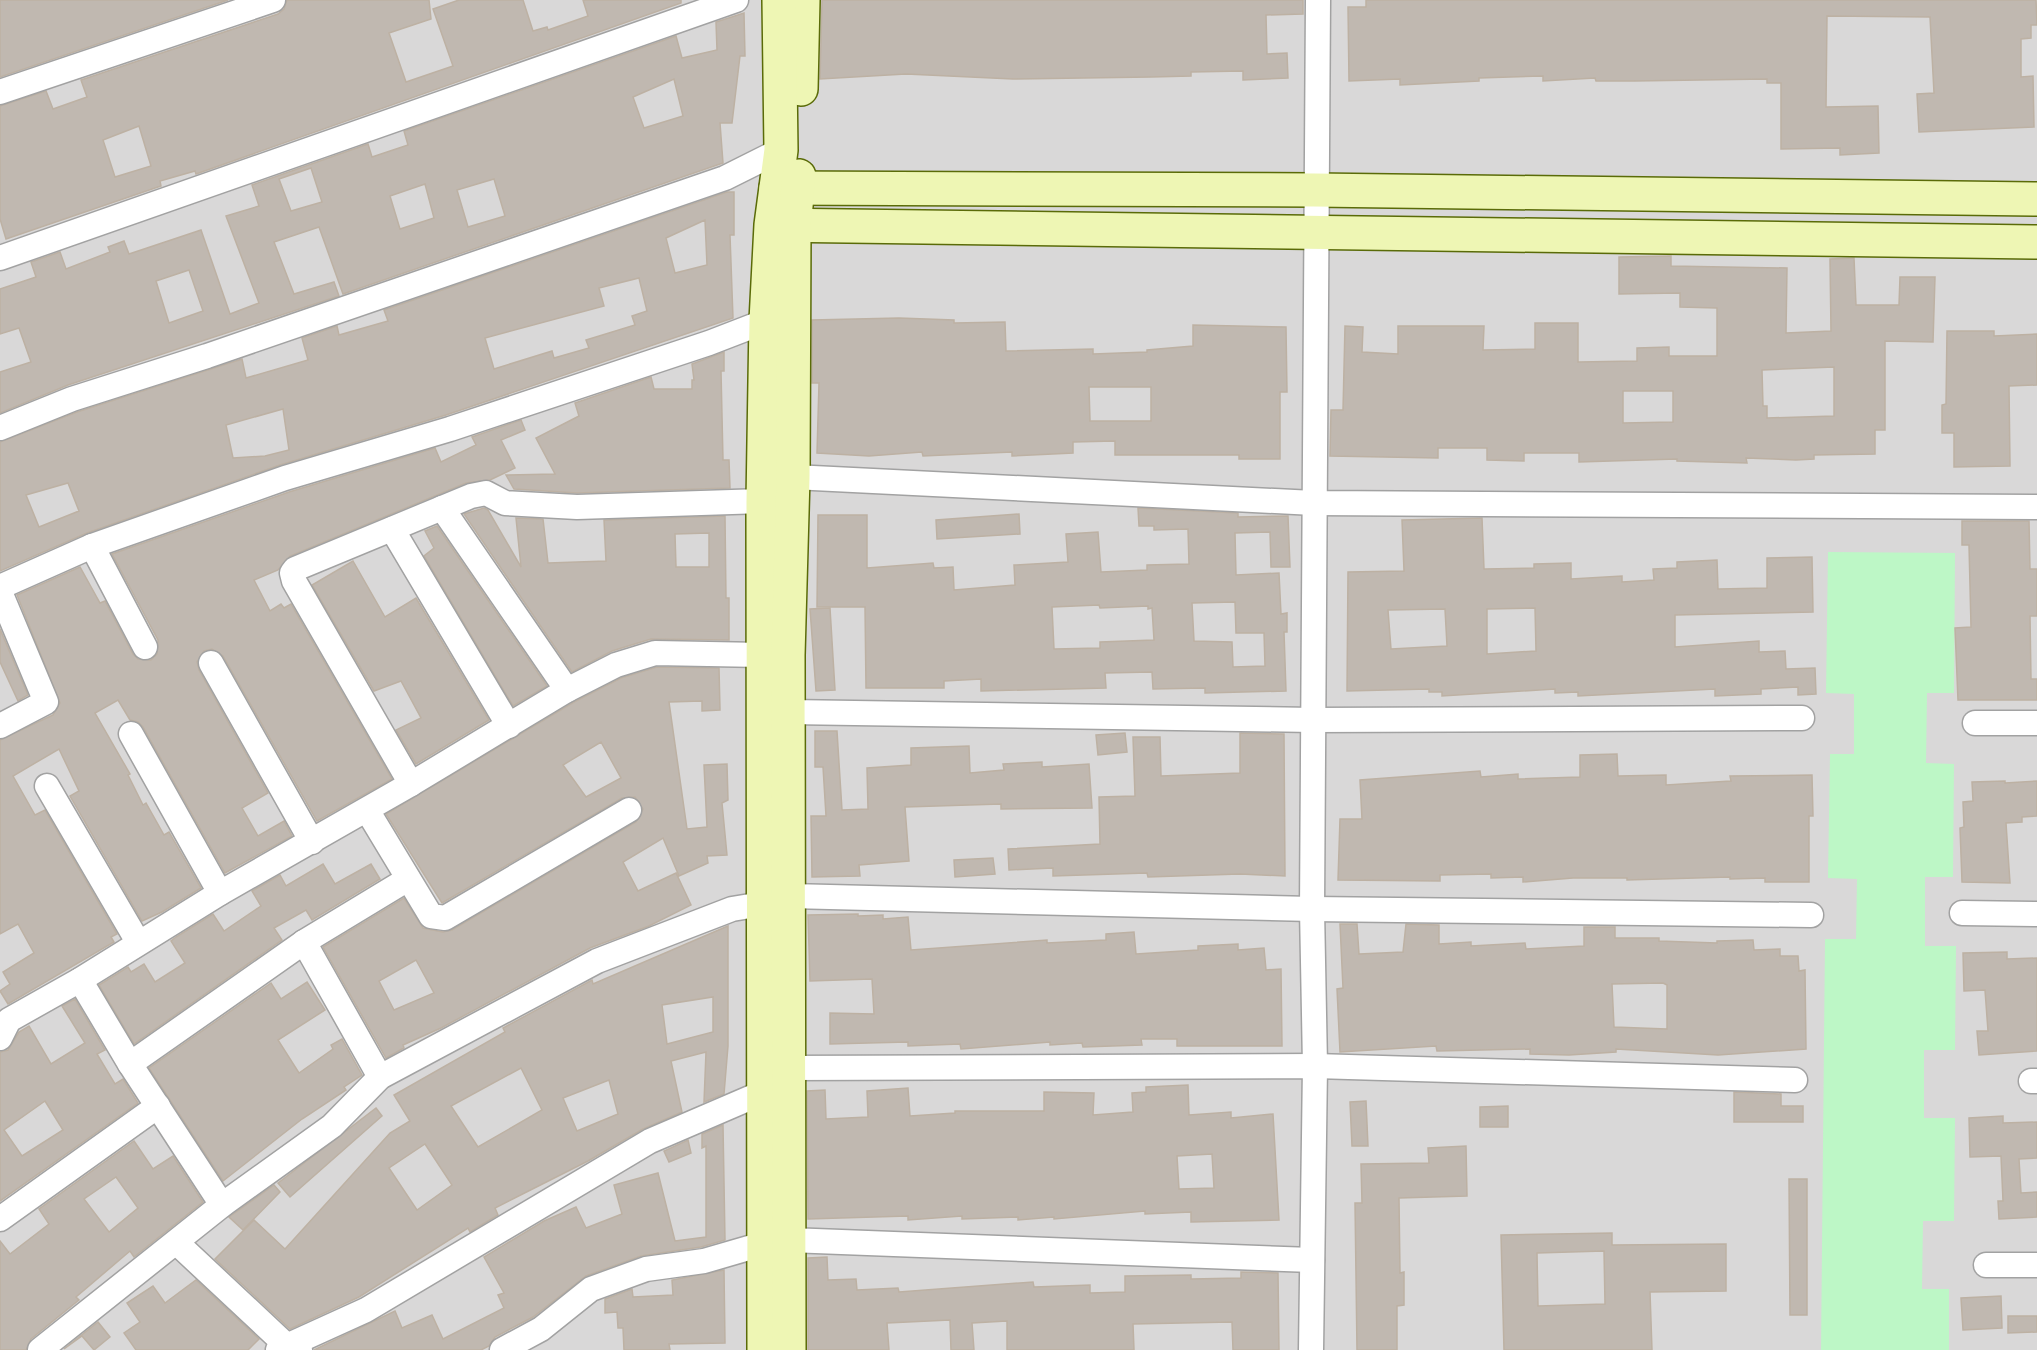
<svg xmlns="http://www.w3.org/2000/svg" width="2037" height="1350" viewBox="0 0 2037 1350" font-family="Helvetica,sans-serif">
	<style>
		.residential { fill: #d9d8d8 }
		.park { fill: #bdf7c6 }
		.building { fill: #c0b8b0; stroke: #bdb1a3; stroke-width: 1.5; fill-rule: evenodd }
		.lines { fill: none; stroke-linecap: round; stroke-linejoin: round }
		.street-casing { stroke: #a2a2a2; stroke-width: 27 }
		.secondary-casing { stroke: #5a6b08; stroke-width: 36 }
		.street { stroke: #fff; stroke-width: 24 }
		.secondary { stroke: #eef6b4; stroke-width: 33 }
	</style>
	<rect width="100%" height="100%" fill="#ece9e0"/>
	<rect class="residential" x="0" y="0" width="2037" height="1350"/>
	<polygon class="park" points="1828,552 1955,553 1954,693 1927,693 1926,763 1954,764 1953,877 1925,877 1925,946 1956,946 1955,1050 1924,1050 1924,1118 1955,1118 1954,1221 1923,1221 1922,1289 1949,1289 1949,1350 1821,1350 1825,939 1856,939 1857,879 1828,878 1830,754 1854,754 1854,694 1826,693"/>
	<g class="building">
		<polygon points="0,0 228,0 0,77"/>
		<path d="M287,0H429L431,19L389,33L406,82L453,66L433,9L459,0H523L533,31L547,27L548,30L588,16L583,0H681V3L196,174L195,171L160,181L161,186L6,239L0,219V106L46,91L53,109L87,97L81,80L278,14L284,9ZM139,126L151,166L115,177L103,140Z"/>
		<polygon points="822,0 1303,0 1303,14 1266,15 1267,54 1287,53 1288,78 1243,80 1243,71 1191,72 1191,76 1151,77 1013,79 906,74 820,79"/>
		<polygon points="1366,0 2036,0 2037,25 2031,25 2031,38 2021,39 2021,77 2033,76 2034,127 1919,132 1917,94 1934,93 1930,17 1827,16 1826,107 1878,106 1879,153 1840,155 1840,148 1781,149 1781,83 1767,83 1767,79 1634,81 1596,81 1595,78 1543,81 1543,76 1479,78 1479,81 1400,85 1400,79 1349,81 1348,7 1366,7"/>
		<path d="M744,13L745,56H740L732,123H720L723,163L343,294L319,227L274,242L294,294L334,282L339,296L68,385L0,413V372L31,362L19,328L0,334V289L36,277L31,262L60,252L66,269L110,252L108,247L124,241L129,254L201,230L230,314L259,303L226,216L259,206L252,185L368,144L372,157L408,145L404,131L676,36L682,58L717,50L716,22ZM674,79L683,116L644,128L633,97ZM311,168L322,202L291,211L279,179ZM494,179L505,216L468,227L457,190ZM425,184L434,218L400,229L390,196ZM189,270L203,311L169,323L156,281Z"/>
		<path d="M727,192H734V235H730L733,318L446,415L280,465L87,533L0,571V442L77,412L242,359L246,378L308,360L302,338L337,326L339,335L388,321L384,310ZM705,220L707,265L675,273L666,238ZM639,278L647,311L632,316L635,325L586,340L589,348L554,358L552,351L494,369L485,338L604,306L599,288ZM283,409L289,450L265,456L233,458L226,425ZM68,483L79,511L39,527L26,495Z"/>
		<path d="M1671,256V266L1787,268L1786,333L1831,331L1830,259L1854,258L1856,305H1899L1900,277H1935L1933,342L1885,341V430H1875V454L1814,455V459L1796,460L1746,458L1747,463L1677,461V459L1579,462V453H1524V461L1487,460V448H1438V458L1330,456L1331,410H1343L1345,326L1363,327L1362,352L1398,354V326H1484L1483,350L1535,349V323H1578V362L1637,361V348L1669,347V356H1717V308L1680,307V293L1619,294V257ZM1834,367V416L1767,418V406H1763L1762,370ZM1623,391H1673V422L1623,423Z"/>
		<path d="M899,318L954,320V323L1005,322L1006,351L1093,349V354L1147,352V350L1193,346V325L1286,327L1287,392H1280V459H1239V455H1115V441L1073,442V453L1012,456V452L923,456L922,452L869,456L817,453L819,383H812V320ZM1089,387H1151V421H1090Z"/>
		<polygon points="1947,331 1994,331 1994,336 2037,334 2037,385 2009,386 2010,466 1954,467 1954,433 1942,433 1942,405 1946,404"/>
		<polygon points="724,352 724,371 721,371 723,460 729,460 730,488 577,493 514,489 506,475 555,474 536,438 579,416 575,403 651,377 654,389 692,389 692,380 694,380 692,364"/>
		<polygon points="521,420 525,430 501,440 515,468 490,480 466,483 290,556 278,570 254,580 270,611 281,604 284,608 291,604 392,779 317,821 223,656 212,649 204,651 197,662 199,670 268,793 242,808 258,836 284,821 292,836 225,873 143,727 138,722 130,720 118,700 95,713 130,774 128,775 143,805 146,803 164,835 169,832 201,888 162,912 142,921 70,796 79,791 59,749 13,776 35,815 45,810 117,934 111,937 114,942 8,1004 0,991 10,984 3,972 34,953 18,924 0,934 0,740 53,715 60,703 17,595 80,567 100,603 105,601 133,654 138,659 151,660 157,654 158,640 112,554 289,492 435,448 441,462 476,445 472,437"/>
		<path d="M484,508L488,510L521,567L516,518L543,519L548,563L606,561L604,520L725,516L726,598H729V640L651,639L612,651L572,672L464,514ZM709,533V567H676L675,534Z"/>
		<path d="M1138,508L1238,513V517L1288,516L1290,567H1271L1270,532L1235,533L1236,575L1279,573L1281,614L1287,613V632H1284L1286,691L1205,693V688L1153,689L1152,672L1105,673L1106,688L981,691V679L944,681V688H866L865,607H817L818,515H867V568L933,563L934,568L953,567L954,590L1015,585L1014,565L1068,562L1066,534L1098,532L1101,572L1147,570V565L1189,564L1188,529L1154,530V526H1139ZM1235,602L1236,633H1264L1265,666L1233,667L1232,642L1194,641L1192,603ZM1099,605L1100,608L1148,606V609L1152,608L1154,640L1100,642V648L1054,649L1052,607Z"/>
		<polygon points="1019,514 1020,534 937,539 936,520"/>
		<path d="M1482,518L1484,569L1534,568V564L1571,563V579L1622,576V582L1654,580L1653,569L1677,568V562L1717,560L1718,589L1767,588V558L1812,557L1813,612L1675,615V647L1759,641V652L1785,651L1786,669L1815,668L1816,694L1798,695V687L1761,689V694L1715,696V689L1578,696V692L1555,693V689L1442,696V692H1429V689L1347,691L1348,572L1404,571L1402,520ZM1535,608L1536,651L1487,654V609ZM1445,609L1447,646L1391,649L1388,610Z"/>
		<polygon points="1962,521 2029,521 2030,569 2037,569 2037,616 2030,616 2031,679 2037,679 2037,700 1958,700 1955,628 1971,627 1969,545 1962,545"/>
		<polygon points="437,526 547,686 513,706 424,556 434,548 425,531"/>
		<polygon points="353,561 385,617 416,598 489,720 416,764 396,730 421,718 401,681 374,691 312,585"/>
		<polygon points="830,608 835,690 816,691 810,609"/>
		<polygon points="0,629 28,695 18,701 0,662"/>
		<path d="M657,667L719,668L720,710L702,711V701L669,702L687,829L707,827L704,765L727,764L728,800L722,803L727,855L707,856L708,863L679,876L663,838L623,862L638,891L676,873L691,905L649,926L590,948L441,1028L403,1045L404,1048L386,1058L323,947L404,898L423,928L443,932L452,930L636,822L643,809L635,797L622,798L442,903L386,814L574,702L621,678ZM601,742L621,778L586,797L563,765ZM416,960L434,993L394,1010L379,981Z"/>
		<polygon points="815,731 837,731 842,810 868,809 867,768 911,765 911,748 969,746 970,773 1004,770 1003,764 1042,762 1042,767 1089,764 1092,808 1001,809 1001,804 905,807 909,861 859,865 860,876 812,877 811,816 826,816 823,767 815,767"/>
		<polygon points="1125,733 1127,752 1098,755 1096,735"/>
		<polygon points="1240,733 1284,734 1285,876 1240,874 1148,877 1147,873 1053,876 1053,868 1009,870 1008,849 1100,844 1099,797 1135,796 1133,737 1160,737 1161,776 1240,773"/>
		<polygon points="1617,754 1618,776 1666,775 1666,785 1731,781 1730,776 1812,775 1813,816 1809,816 1809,882 1765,882 1765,878 1730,879 1730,877 1627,880 1627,878 1573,878 1523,882 1523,877 1491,878 1491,874 1440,875 1440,881 1338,880 1340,819 1362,819 1360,780 1480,771 1481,777 1518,774 1518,779 1580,777 1580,755"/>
		<polygon points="2005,781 2005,783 2037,781 2037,816 2022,817 2022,822 2006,823 2010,883 1962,882 1960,828 1964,827 1963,802 1973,801 1972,782"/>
		<polygon points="993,858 995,874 955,877 954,860"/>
		<polygon points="323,864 335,884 371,864 380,879 312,920 306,910 274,928 282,940 134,1044 99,985 128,967 131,972 144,964 155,982 185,963 171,941 176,937 213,914 224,931 261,906 252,891 280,875 286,886"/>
		<polygon points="858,914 858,916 883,915 883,919 908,917 911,950 1047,940 1047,943 1106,940 1106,934 1134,932 1136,954 1198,950 1198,946 1238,944 1238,950 1264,948 1266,970 1281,969 1282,1046 1177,1046 1177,1039 1141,1039 1142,1045 1083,1047 1082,1043 1050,1045 1050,1042 961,1049 960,1044 908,1046 908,1042 830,1044 830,1013 874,1014 872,979 810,981 808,915"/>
		<path d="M1340,924H1357L1359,954L1403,952L1406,924L1439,925V944L1471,942V946L1525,943L1526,949L1584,946V927H1615V938H1659V941L1717,943V941L1753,940L1754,950L1780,949V956H1798L1799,971L1805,970L1806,1049L1718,1055L1616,1049V1052L1569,1055L1530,1054V1049L1437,1051L1436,1046L1340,1052L1337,989L1343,988ZM1663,983L1667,985V1029L1614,1027L1612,984Z"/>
		<path d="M728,926V1046L724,1094L704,1102L706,1052L671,1061L682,1112L643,1129L588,1161L495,1208L498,1215L470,1232L468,1228L359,1297L290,1329L215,1259L254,1220L285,1249L390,1133L410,1121L394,1095L505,1032L503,1028L592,980L593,984ZM713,997V1032L667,1044L662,1005ZM521,1068L542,1110L478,1147L451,1106ZM609,1080L618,1114L577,1131L563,1098ZM425,1144L452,1185L417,1210L389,1168Z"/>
		<polygon points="2007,952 2007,959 2037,958 2037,1051 1979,1055 1977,1031 1988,1031 1985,990 1964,991 1963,953"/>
		<polygon points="307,982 325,1010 278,1040 299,1073 333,1049 331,1045 342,1039 362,1075 344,1087 346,1090 302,1119 223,1181 149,1068 271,983 281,999"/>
		<path d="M75,999L105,1050L97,1054L115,1084L123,1079L138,1103L0,1201V1052L8,1050L19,1032L29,1026L51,1064L85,1043L62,1006ZM45,1101L63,1130L22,1156L4,1130Z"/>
		<path d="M1188,1085L1189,1115L1231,1112V1118L1273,1114L1279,1220L1191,1222V1212L1145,1214V1211L1054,1219V1217L1018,1220V1217L962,1219V1216L908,1220V1216L808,1219L807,1091L825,1090L826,1119L868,1117L867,1091L908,1088L910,1116L955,1113V1111H1044V1092L1094,1093L1093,1115L1133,1112L1132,1093L1146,1092V1087ZM1212,1154L1214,1188L1179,1189L1177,1156Z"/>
		<polygon points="1734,1092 1781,1094 1781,1106 1803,1106 1803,1122 1734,1122"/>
		<polygon points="1366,1101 1368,1146 1352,1146 1350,1102"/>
		<polygon points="1508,1106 1508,1127 1480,1127 1480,1107"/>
		<polygon points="376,1108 382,1116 290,1197 278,1183"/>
		<polygon points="2003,1116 2003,1123 2037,1122 2037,1158 2019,1159 2021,1193 2037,1192 2037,1217 1999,1219 1998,1201 2003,1201 2001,1156 1970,1157 1969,1118"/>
		<polygon points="723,1125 725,1240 701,1247 641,1256 586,1276 533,1317 495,1337 489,1346 481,1350 314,1350 395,1311 402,1328 432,1315 443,1339 504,1308 498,1295 504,1293 484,1257 544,1221 576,1207 586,1228 622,1214 614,1185 658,1173 675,1241 706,1237 706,1146 702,1148 702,1134"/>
		<polygon points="688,1140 691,1153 669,1162 664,1151"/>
		<path d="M134,1141L153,1169L173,1156L203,1202L134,1257L130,1251L76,1297L79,1300L31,1339L26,1350H0V1241L10,1254L49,1224L39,1209ZM116,1177L138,1208L109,1232L84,1199Z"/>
		<polygon points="1466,1146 1467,1196 1399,1198 1400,1273 1404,1272 1404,1305 1397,1306 1397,1350 1357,1350 1355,1203 1362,1203 1361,1164 1429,1163 1428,1148"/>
		<polygon points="1789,1179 1807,1179 1807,1315 1790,1315"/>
		<polygon points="274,1185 280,1192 243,1230 229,1217"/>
		<path d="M1612,1233V1245L1726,1244V1291L1650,1292L1652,1350H1504L1501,1235ZM1604,1251L1605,1304L1538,1306L1537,1253Z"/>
		<polygon points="827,1257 828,1280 856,1279 857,1290 898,1288 899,1292 1033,1282 1034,1287 1090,1285 1090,1293 1125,1292 1125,1276 1191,1275 1191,1279 1241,1278 1241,1272 1278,1273 1279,1350 1233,1350 1232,1322 1133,1324 1134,1350 1007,1350 1007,1321 972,1323 974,1350 951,1350 950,1320 887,1323 889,1350 808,1350 808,1258"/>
		<polygon points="724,1270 725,1343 669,1344 670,1350 624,1350 623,1328 618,1328 617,1312 605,1313 605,1299 632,1289 633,1297 673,1295 672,1280"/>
		<polygon points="196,1280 259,1339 248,1350 136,1350 124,1333 140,1322 127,1303 153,1286 165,1303"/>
		<polygon points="2001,1296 2002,1328 1963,1330 1961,1298"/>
		<polygon points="2008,1316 2037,1316 2037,1332 2008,1333"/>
		<polygon points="98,1322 110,1337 94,1350 82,1336 64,1349"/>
	</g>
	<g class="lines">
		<defs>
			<g id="street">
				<polyline points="0,92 273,0"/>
				<polyline points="0,258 736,0"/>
				<polyline points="0,428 72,399 207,356 725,178 781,150"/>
				<polyline points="793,477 1314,503 2037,507"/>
				<polyline points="442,508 567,690"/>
				<polyline points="392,529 509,726"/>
				<polyline points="92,546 145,647"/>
				<polyline points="0,587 92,546 285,478 450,429 709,343 766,321"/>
				<polyline points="0,592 46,702 0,726"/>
				<polyline points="211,663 312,842"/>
				<polyline points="789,712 1313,720 1802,718"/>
				<polyline points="1975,723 2037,723"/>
				<polyline points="131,734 220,893"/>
				<polyline points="411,784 294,581 292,573 295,569 471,496 486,493 505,503 577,507 763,501"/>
				<polyline points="47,786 138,942"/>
				<polyline points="367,810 431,916 445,918 629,810"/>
				<polyline points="790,896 1312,909 1811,915"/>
				<polyline points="1962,913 2037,914"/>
				<polyline points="304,942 380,1077"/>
				<polyline points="80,980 130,1064 222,1205"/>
				<polyline points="0,1038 9,1020 80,980 220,893 411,784 567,690 616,665 655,653 762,655"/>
				<polyline points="130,1064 304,942 408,879"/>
				<polyline points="788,1068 1315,1066 1795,1080"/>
				<polyline points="2031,1081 2037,1081"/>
				<polyline points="0,1219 158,1106"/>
				<polyline points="789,1240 1312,1260"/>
				<polyline points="177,1243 286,1345 300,1350"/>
				<polyline points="1986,1265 2037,1265"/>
				<polyline points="40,1350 222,1205 332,1126 380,1077 597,961 732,909 762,904"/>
				<polyline points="278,1350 366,1310 650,1141 764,1092"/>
				<polyline points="502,1350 541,1329 591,1289 646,1269 704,1261 766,1243"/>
				<polyline points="1311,1350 1315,1066 1312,909 1318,0"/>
			</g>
			<g id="secondary">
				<polyline points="801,89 803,0"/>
				<polyline points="776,188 1315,190 2037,199"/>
				<polyline points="772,225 2037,242"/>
				<polyline points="764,1350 763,501 766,321 771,225 781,150 779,0"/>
				<polyline points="789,1350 788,655 793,477 794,226 799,176"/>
			</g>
		</defs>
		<use href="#street" class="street-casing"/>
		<use href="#secondary" class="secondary-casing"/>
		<use href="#street" class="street"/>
		<use href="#secondary" class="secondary"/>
	</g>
</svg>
